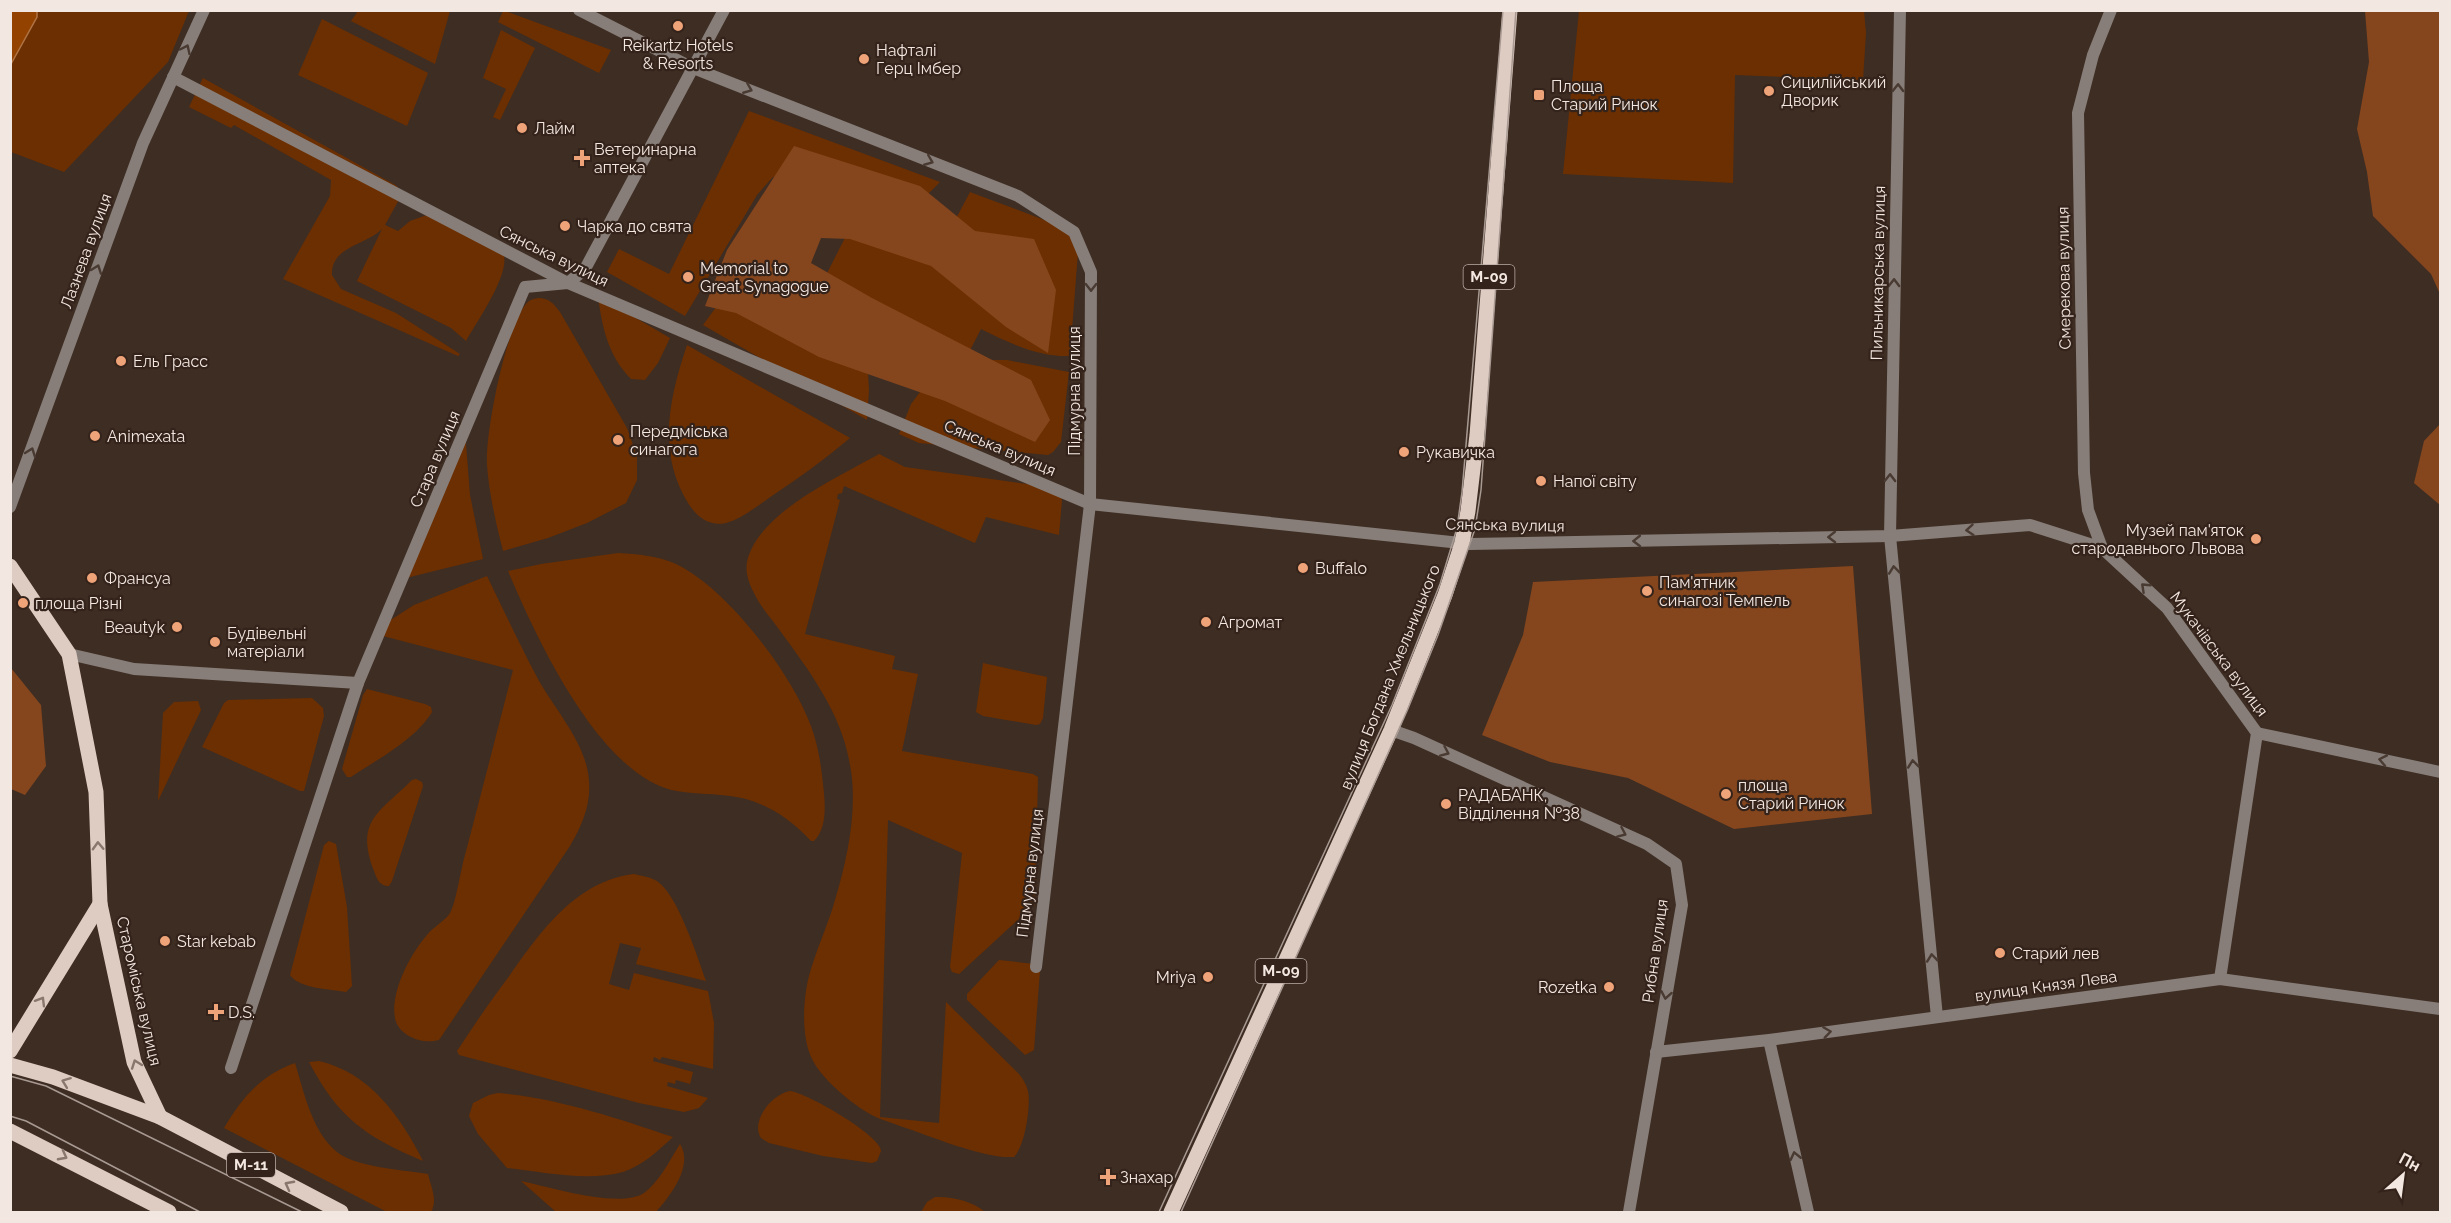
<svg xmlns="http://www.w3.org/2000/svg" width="2451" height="1223" viewBox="0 0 2451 1223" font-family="Raleway,sans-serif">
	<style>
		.green { fill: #6c2f01 }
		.forest { fill: #85461d }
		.water { fill: #934200; stroke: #b07444; stroke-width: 1.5 }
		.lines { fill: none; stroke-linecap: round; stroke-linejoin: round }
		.street { stroke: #877e79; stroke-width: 12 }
		.primary { stroke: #decbc1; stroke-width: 15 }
		.tram { stroke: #a89a92; stroke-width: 1.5 }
		.oneway { stroke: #493a32 }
		.oneway2 { stroke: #89776e }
		.poi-dot { fill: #efa378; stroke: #34231a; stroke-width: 2 }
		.labels { text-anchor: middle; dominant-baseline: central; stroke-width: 4.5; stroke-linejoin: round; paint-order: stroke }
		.shield { fill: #34231a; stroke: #baaca5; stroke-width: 1.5 }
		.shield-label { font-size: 15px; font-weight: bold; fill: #f3e7e1 }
		.poi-label { font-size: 16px; fill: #f3e7e1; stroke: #34231a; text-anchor: start }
		.street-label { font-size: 16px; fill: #f3e7e1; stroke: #34231a }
	</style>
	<rect width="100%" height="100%" fill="#3e2d23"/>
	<g class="green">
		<polygon points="10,11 189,11 168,62 64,172 11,152"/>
		<polygon points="358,11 450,11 435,64 351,21"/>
		<polygon points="503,11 505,11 611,50 599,73 498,22"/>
		<polygon points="1579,11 1864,11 1866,33 1863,80 1735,75 1733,183 1563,174"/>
		<polygon points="322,19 428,73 407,126 298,75"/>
		<polygon points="501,30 535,48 500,120 493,117 506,89 483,78"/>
		<path d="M203,78L397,186L401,196L385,225L398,231L410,221L427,215L503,253C512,272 476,323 466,341L451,328L357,281L382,229C365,246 331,246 332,275L341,289L396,313L460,354L458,356L283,279L330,196L331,180L234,125L231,128L189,107Z"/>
		<polygon points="749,111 940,182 925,197 785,170 772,178 757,195 685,316 607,272 619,249 669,274"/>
		<path d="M970,192L1063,227L1071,232L1078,252L1070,356C1038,357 1009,343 981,329L965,360H1007L1069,372L1061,442L1053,452L1048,455L919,443L899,434L911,404L923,388L868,373L869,390L867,420L703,325L722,299L820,287L856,216L951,228Z"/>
		<path d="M598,296L670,338L658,363L645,380L631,379C608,356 602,327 598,296Z"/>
		<path d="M538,298C549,298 553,303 560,312L627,428L637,456V480L626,503L587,523L548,538L503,551C496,523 489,494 487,465C485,433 506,327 526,304C529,300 533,299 538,298Z"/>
		<path d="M687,345L850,438C824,460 797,479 769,498C756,507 741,519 726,523C709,527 696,516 688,503C657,452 669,399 687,345Z"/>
		<polygon points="465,431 470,495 483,559 406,578"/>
		<path d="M879,454L905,467L1048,487L1060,493L1062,500L1059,535L986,517L975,543L844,486L842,493L838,494L837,499L840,500L805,634L895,656L892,669L918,674L902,751L1033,774L1038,777L1035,904L959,974L952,972L950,967L962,853L888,820L880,1117L939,1123L946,1002L1019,1074C1023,1079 1026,1084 1028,1091C1031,1106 1025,1146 1014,1157C983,1159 931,1136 900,1126C893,1123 885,1121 878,1118C857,1109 822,1080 812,1059C801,1037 803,999 809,976C816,950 828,925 835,900C848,857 859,804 849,760C845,738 835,714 823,694C810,671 794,650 778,628C770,617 760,606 754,593C749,584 745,572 747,562C757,513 839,477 879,454Z"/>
		<path d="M618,553C638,554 658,556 676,564C727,588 792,674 811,726C818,745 821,764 823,784C825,802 828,827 814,841H811C786,814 757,797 720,795C702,793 682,794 665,788C594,763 536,637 508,571L541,564Z"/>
		<path d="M487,576C504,611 520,645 538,679C555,710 587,744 589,781C591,805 582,825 570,846L439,1040C423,1045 398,1036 395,1018C390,992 411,953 427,935C433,927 445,921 450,913C456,903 461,868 465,855C481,794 497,732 513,670L383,636L389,621L414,605Z"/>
		<polygon points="983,663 1047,677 1043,718 1040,724 1036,725 983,716 976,712"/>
		<path d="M367,689L425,704L431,707L432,712C415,740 378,759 351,777H347L342,769L363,695Z"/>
		<polygon points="312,698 323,708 324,716 304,791 300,791 202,747 224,703 228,700"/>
		<polygon points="198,701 201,710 158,801 163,713 174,702"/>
		<path d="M416,779L422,782L423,786L392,881L389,886C379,886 377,879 374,871C355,820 379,813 412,780Z"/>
		<path d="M329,841L336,844L347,907L352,986L346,992C330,989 300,989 290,975L324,845Z"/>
		<path d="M634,874C642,876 650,877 657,881C678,895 697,956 706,981L636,964L641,948L620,943L609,984L629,990L634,973L708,991L714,1023L713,1069L662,1057L660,1060L654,1057L653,1061L693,1072L690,1084L676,1080L675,1084L668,1082L667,1086L708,1098L699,1108L684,1112L639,1103L459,1055L457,1051C474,1025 491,1000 510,975C541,931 576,881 634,874Z"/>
		<polygon points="999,960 1035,964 1040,971 1034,1050 1025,1055 967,1000 967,994"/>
		<path d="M319,1061C370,1073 400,1116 423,1161C366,1137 338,1118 309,1062Z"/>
		<path d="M295,1063C304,1092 312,1132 337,1152C355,1167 404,1170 428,1174C431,1187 438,1200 431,1212H387L224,1128C242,1098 261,1075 295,1063Z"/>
		<path d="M790,1091C807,1093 880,1135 881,1151L877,1161L872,1163L823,1156L769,1143L761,1138C750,1121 772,1094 790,1091Z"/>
		<path d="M498,1093C558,1098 616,1118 673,1137C659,1150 642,1166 623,1172C586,1182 544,1172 507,1168L478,1134L469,1116L473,1103L489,1095Z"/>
		<path d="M680,1144C694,1166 670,1196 656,1212H556L521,1181C550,1187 619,1209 644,1193C659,1182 670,1160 680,1144Z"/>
		<path d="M935,1197C951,1196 973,1201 985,1212H921L927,1202Z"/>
	</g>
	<g class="forest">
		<polygon points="2365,11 2440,11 2440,294 2431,274 2373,216 2367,172 2357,129 2369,62"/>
		<polygon points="794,146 920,186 975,231 1034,239 1056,290 1048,353 1006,327 931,266 850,239 821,238 811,263 872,298 1031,380 1050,420 1035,442 945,401 819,357 736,313 705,306 727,250"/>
		<polygon points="2440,424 2440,505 2414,483 2424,441"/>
		<polygon points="1853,566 1872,814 1734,829 1628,778 1550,762 1482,735 1523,635 1533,582"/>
		<polygon points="11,668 41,705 46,766 25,795 11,789"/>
	</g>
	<polygon class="water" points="11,10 37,11 37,17 11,64"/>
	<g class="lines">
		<g class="street">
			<polyline points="579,10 693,68 1018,196 1074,232 1091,272 1090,504 1036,967"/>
			<polyline points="1900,10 1890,536 1937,1017"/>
			<polyline points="173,77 568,283 1090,504 1470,544 1890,536 2030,525 2102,548 2167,608 2257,733 2220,979"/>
			<polyline points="10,507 143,143 204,10"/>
			<polyline points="2102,548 2088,510 2084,473 2078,113 2093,55 2111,10"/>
			<polyline points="69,654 134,669 358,683"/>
			<polyline points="1391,730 1414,738 1647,844 1676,864 1682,905 1629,1212"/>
			<polyline points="2257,733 2440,772"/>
			<polyline points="1769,1040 1808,1212"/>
			<polyline points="1656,1052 1769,1040 2220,979 2440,1009"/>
			<polyline points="231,1068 358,683 525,287 568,283 585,269 724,10"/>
		</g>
		<g class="primary">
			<polyline points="10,566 69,654 96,792 100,904 134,1062 160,1117"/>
			<polyline points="10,1051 100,904"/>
			<polyline points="10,1065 53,1077 160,1117 341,1212"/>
			<polyline points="10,1131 169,1212"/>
			<polyline points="1171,1212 1391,730 1445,595 1462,543 1468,511 1477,435 1510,10"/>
		</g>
		<g class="tram">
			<polyline points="10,1076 46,1086 302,1212"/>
			<polyline points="10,1116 26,1121 200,1212"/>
			<polyline points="1159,1212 1392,705 1440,584 1457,528 1462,492 1503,10"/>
			<polyline points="1181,1212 1407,711 1438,635 1475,529 1481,490 1516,10"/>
		</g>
	</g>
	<defs><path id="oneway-chevron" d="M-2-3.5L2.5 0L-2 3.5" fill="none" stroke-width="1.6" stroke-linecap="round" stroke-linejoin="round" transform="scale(1.5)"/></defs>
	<g class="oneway">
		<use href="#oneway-chevron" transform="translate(186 49) rotate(-65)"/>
		<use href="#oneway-chevron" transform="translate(1898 88) rotate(-89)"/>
		<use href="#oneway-chevron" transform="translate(748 89) rotate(22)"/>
		<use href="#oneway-chevron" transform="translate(929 161) rotate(22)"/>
		<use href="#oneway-chevron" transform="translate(97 269) rotate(-70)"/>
		<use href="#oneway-chevron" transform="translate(1894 283) rotate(-89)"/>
		<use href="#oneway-chevron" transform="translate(1091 287) rotate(90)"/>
		<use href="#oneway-chevron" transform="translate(31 452) rotate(-70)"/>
		<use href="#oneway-chevron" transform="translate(1890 478) rotate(-89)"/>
		<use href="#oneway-chevron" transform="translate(1970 530) rotate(175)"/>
		<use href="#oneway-chevron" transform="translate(1832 537) rotate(179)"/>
		<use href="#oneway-chevron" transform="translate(1637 541) rotate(179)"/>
		<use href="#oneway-chevron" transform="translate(1894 570) rotate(-96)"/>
		<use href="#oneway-chevron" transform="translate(2145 587) rotate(-137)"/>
		<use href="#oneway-chevron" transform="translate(1445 752) rotate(24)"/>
		<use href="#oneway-chevron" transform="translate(2383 760) rotate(-169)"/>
		<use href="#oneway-chevron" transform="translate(1913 764) rotate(-96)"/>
		<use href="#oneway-chevron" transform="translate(1622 833) rotate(24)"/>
		<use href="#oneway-chevron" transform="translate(1932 958) rotate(-96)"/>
		<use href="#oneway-chevron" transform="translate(1666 995) rotate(100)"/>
		<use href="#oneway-chevron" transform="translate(1827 1032) rotate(-8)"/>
		<use href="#oneway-chevron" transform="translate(1795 1156) rotate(-103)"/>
	</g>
	<g class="oneway2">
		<use href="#oneway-chevron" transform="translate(98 846) rotate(-92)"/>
		<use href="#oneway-chevron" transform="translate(41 1001) rotate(-59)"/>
		<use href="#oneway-chevron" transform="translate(136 1064) rotate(-110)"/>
		<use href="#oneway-chevron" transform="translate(66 1082) rotate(-159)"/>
		<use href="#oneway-chevron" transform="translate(63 1156) rotate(28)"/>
		<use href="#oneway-chevron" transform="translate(289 1185) rotate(-152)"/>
	</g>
	<g class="poi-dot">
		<circle cx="678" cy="26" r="6"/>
		<circle cx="864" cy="59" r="6"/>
		<circle cx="1769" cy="91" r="6"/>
		<rect x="1533" y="89" width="12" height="12" rx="3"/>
		<circle cx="522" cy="128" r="6"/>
		<path d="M579 149h6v6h6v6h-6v6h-6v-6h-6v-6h6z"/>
		<circle cx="565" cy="226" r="6"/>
		<circle cx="688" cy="277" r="6"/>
		<circle cx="121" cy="361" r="6"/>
		<circle cx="95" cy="436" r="6"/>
		<circle cx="618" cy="440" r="6"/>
		<circle cx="1404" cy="452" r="6"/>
		<circle cx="1541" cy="481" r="6"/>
		<circle cx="2256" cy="539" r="6"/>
		<circle cx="1303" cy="568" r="6"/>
		<circle cx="92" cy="578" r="6"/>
		<circle cx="1647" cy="591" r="6"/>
		<circle cx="23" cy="603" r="6"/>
		<circle cx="1206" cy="622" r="6"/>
		<circle cx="177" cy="627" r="6"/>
		<circle cx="215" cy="642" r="6"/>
		<circle cx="1726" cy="794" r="6"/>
		<circle cx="1446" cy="804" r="6"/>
		<circle cx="165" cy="941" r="6"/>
		<circle cx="2000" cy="953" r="6"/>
		<circle cx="1208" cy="977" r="6"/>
		<circle cx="1609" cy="987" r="6"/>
		<path d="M213 1003h6v6h6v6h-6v6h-6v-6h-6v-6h6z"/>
		<path d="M1105 1168h6v6h6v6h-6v6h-6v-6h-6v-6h6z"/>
	</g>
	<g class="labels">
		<g class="shield">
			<rect x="1463.5" y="265" width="51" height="24" rx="4.5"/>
			<rect x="1255.5" y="959" width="51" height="24" rx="4.5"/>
			<rect x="227" y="1153" width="48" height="24" rx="4.5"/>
		</g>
		<g class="shield-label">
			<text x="1489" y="277">М-09</text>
			<text x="1281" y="971">М-09</text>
			<text x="251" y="1165">М-11</text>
		</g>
		<g class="poi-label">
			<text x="678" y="45" text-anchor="middle">Reikartz Hotels<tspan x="678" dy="18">&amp; Resorts</tspan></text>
			<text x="876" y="50">Нафталі<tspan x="876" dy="18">Герц Імбер</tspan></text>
			<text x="1781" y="82">Сицилійський<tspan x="1781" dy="18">Дворик</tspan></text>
			<text x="1551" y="86">Площа<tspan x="1551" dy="18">Старий Ринок</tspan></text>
			<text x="534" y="128">Лайм</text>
			<text x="594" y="149">Ветеринарна<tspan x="594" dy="18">аптека</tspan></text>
			<text x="577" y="226">Чарка до свята</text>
			<text x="700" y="268">Memorial to<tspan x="700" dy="18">Great Synagogue</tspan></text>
			<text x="133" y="361">Ель Грасс</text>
			<text x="630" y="431">Передміська<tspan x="630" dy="18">синагога</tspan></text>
			<text x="107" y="436">Animexata</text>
			<text x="1416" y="452">Рукавичка</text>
			<text x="1553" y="481">Напої світу</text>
			<text x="2244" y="530" text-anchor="end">Музей пам'яток<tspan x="2244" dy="18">стародавнього Львова</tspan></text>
			<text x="1315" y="568">Buffalo</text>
			<text x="104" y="578">Франсуа</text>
			<text x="1659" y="582">Пам'ятник<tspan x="1659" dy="18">синагозі Темпель</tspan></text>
			<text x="35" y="603">площа Різні</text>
			<text x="1218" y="622">Агромат</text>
			<text x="165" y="627" text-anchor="end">Beautyk</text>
			<text x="227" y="633">Будівельні<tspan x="227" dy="18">матеріали</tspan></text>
			<text x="1738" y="785">площа<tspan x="1738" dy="18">Старий Ринок</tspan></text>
			<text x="1458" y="795">РАДАБАНК,<tspan x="1458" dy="18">Відділення №38</tspan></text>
			<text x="177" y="941">Star kebab</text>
			<text x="2012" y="953">Старий лев</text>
			<text x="1196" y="977" text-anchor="end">Mriya</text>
			<text x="1597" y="987" text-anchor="end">Rozetka</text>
			<text x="228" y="1012">D.S.</text>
			<text x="1120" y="1177">Знахар</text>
		</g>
		<g class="street-label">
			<text transform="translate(86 251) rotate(-70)">Лазнева вулиця</text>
			<text transform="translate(554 256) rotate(26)">Сянська вулиця</text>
			<text transform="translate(1878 273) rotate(-89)">Пильникарська вулиця</text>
			<text transform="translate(2064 278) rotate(-91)">Смерекова вулиця</text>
			<text transform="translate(1074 391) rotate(-90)">Підмурна вулиця</text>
			<text transform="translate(1000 448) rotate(23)">Сянська вулиця</text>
			<text transform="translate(435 459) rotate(-67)">Стара вулиця</text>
			<text transform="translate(1505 525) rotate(1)">Сянська вулиця</text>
			<text transform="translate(2219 654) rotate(53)">Мукачівська вулиця</text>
			<text transform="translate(1390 677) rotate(-68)">вулиця Богдана Хмельницького</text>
			<text transform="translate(1030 873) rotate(-83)">Підмурна вулиця</text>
			<text transform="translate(1655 951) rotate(-82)">Рибна вулиця</text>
			<text transform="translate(2046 986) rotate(-8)">вулиця Князя Лева</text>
			<text transform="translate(139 991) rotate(77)">Староміська вулиця</text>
		</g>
	</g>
	<rect width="2451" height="1223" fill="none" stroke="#f3e7e1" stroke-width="24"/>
	<g transform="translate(2403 1175) rotate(28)" stroke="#34231a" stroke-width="4.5" paint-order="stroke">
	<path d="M0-4.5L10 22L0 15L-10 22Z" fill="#f3e7e1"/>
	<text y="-9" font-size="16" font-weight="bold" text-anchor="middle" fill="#f3e7e1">Пн</text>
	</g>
</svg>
